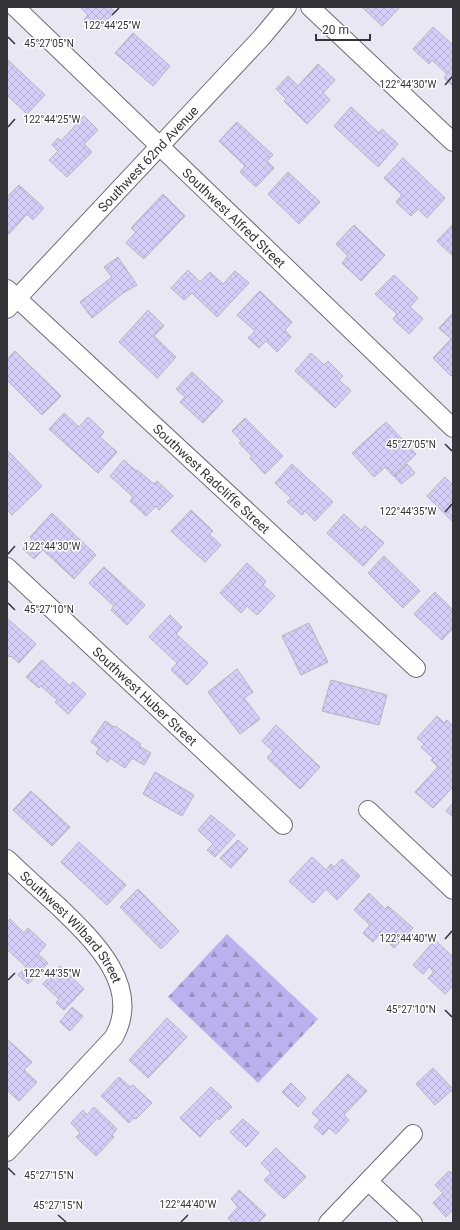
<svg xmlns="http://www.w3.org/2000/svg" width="460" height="1230" viewBox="0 0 460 1230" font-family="Roboto,sans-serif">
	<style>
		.forest { fill: url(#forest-firs) }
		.building { fill: url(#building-cross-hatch); stroke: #b4b2bd }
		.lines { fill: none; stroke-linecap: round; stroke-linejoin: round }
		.minor-casing { stroke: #6e6c76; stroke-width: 20 }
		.minor { stroke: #fff; stroke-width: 18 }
		.ticks { fill: none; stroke: #353539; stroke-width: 1.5 }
		.labels { text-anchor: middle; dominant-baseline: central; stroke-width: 3; stroke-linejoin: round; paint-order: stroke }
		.street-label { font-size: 13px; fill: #353539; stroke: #fff }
		.ticks-label { font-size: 10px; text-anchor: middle; fill: #353539; stroke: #fff; stroke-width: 3; stroke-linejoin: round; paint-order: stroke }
	</style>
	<defs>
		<pattern id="forest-firs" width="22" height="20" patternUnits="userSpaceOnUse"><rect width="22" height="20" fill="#bcb1ef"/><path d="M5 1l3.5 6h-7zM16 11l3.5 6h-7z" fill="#9a91c3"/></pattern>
		<pattern id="building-cross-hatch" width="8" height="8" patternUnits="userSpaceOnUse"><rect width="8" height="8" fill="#d5cef9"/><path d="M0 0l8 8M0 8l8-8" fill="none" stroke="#b7b2d6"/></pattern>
	</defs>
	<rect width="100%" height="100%" fill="#e9e7f3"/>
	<polygon class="forest" points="227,934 318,1019 258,1083 168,997"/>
	<g class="building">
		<polygon points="80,7 110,7 115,12 96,31 84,20 88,15"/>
		<polygon points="362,7 400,7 382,26"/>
		<polygon points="433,27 453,45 453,86 444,78 447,74 432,60 429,64 413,49"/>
		<polygon points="133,33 170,66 153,86 115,53"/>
		<polygon points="7,59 45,95 27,114 7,95"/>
		<polygon points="318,64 335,80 323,93 330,100 307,124 284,101 286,99 276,89 288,76 298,86"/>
		<polygon points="351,107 379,133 382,129 398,144 378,167 334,126"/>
		<polygon points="84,116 98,130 84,144 92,152 67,177 49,160 58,151 52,145 58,138 61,141"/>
		<polygon points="237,122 273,155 267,161 274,168 256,187 240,172 245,166 219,141"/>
		<polygon points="403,158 445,198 427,218 418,209 411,216 396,202 402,195 384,178"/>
		<polygon points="288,172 320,202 299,224 268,194"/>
		<polygon points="19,185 44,208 33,220 27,214 9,234 7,232 7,197"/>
		<polygon points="163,194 185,216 144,259 126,243 136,232 131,228"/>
		<polygon points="453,224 453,256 437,241"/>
		<polygon points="354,225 385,255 361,281 342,263 348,256 336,244"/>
		<polygon points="118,257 137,285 123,293 92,318 80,302 112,277 104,267"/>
		<polygon points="188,270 200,282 210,272 223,284 235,271 249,283 217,317 192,293 184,300 171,288"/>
		<polygon points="394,275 418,298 410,307 423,319 409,334 393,319 397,314 375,294"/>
		<polygon points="260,291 292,322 285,330 291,337 277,352 266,341 259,348 248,338 255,331 237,315"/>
		<polygon points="148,310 164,326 154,336 176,357 157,378 119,342"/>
		<polygon points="453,313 453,374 451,376 433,358 451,339 439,328"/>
		<polygon points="15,351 61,396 42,415 7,380 7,359"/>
		<polygon points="311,353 324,365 328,361 343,376 339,380 351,391 335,408 295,371"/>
		<polygon points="192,372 223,401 203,423 180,402 185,397 176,389"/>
		<polygon points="64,413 79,427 88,417 104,432 100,437 117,452 98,473 49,429"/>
		<polygon points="245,418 283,456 265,474 250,458 252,456 239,443 242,442 232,431"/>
		<polygon points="386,422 416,454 393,476 385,467 374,477 352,453"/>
		<polygon points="8,451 42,486 12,515 7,509 7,452"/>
		<polygon points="124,460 136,471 137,470 154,484 157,481 173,496 159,510 156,506 146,516 130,501 133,497 110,476"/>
		<polygon points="292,464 333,502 315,521 305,511 302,515 287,502 291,498 275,483"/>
		<polygon points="407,464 415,473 401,484 394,476"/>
		<polygon points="445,477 453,485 453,522 427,496"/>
		<polygon points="191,510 213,531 209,534 221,545 205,562 171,531"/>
		<polygon points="52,513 96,555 74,579 43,550 34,559 23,549 32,539 30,537"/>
		<polygon points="344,514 361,530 365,526 384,543 363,566 327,533"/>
		<polygon points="384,556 420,591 403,608 368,573"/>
		<polygon points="247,563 266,581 263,585 275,596 257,615 247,606 241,613 220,593"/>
		<polygon points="104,567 145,605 127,625 111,610 114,606 89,583"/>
		<polygon points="435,592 453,610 453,628 442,640 414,614"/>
		<polygon points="170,615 182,627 176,634 208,663 187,685 171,670 177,663 149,637"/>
		<polygon points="7,618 36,644 19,663 11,656 10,657 7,655"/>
		<polygon points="309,623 328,662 301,675 282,636"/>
		<polygon points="42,660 70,686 73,682 86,694 68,714 55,702 57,700 41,686 39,688 26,677"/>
		<polygon points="237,669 253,692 244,698 260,719 240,734 208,692"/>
		<polygon points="331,680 387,695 379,725 322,711"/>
		<polygon points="437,716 444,723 447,720 453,726 453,787 433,808 415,792 438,767 431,760 433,758 421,747 424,744 417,738"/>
		<polygon points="105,721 114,727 115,726 141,744 139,746 151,753 144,765 132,758 125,768 110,758 108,762 96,753 99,748 91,742"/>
		<polygon points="276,725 320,767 300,789 267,758 273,751 262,741"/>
		<polygon points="155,772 194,795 182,816 143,794"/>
		<polygon points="31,791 70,827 52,846 13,810"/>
		<polygon points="453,803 453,817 446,811"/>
		<polygon points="211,815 235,835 215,857 207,850 213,844 198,830"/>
		<polygon points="238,840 248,849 231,868 220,858"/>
		<polygon points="79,842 126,885 107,905 61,862"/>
		<polygon points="312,857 326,870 331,864 334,867 342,859 360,876 337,900 326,889 313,903 289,881"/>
		<polygon points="138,889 179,931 161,949 120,907"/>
		<polygon points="369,893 385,909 388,906 413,928 394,948 380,934 373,942 363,933 370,925 354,910"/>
		<polygon points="10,919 24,933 28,928 46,945 38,954 48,963 28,984 18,975 26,967 7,949 7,922"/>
		<polygon points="435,940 453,957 453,986 445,994 428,978 434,972 429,967 423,974 413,965"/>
		<polygon points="60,966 84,989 64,1010 56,1003 59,999 43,984"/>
		<polygon points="72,1007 83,1016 70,1031 60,1022"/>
		<polygon points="167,1018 187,1037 148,1078 129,1060"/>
		<polygon points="7,1039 32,1062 24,1070 37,1082 19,1101 7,1090"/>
		<polygon points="433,1068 453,1089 435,1105 416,1084"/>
		<polygon points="348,1074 367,1091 344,1115 349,1120 336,1134 329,1128 323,1135 314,1127 320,1120 312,1113"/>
		<polygon points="119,1077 130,1087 133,1085 152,1103 136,1119 134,1118 129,1123 101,1096"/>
		<polygon points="291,1083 306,1098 298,1107 282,1092"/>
		<polygon points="211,1087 232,1107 219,1120 217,1118 200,1137 180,1118"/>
		<polygon points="94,1107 117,1129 112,1135 114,1137 96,1156 76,1137 80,1133 71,1123 83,1110 87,1115"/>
		<polygon points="243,1119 259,1133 246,1147 230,1132"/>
		<polygon points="276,1148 306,1177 284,1199 264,1180 271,1173 261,1163"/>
		<polygon points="449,1171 453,1174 453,1210 446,1217 433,1203 443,1193 435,1185"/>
		<polygon points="239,1190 266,1215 258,1223 233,1223 228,1218 238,1207 231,1199"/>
	</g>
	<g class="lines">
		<defs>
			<g id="minor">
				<path id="s1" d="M15,7L453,428"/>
				<polyline points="310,7 453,142"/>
				<path id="s2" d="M7,289L416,668"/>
				<path id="s3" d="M7,309L262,37L287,7"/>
				<path id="s4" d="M7,567L283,825"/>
				<polyline points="368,810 453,890"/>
				<path id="s5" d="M7,859C24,875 40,890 57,905C91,938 143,985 114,1037L7,1152"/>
				<polyline points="368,1181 413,1223"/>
				<polyline points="328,1223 413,1134"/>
			</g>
		</defs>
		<use href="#minor" class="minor-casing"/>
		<use href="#minor" class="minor"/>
	</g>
	<path class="ticks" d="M112,15L119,8M8,37L15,44M445,85L452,77M8,127L15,119M445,444L452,451M445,512L452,504M8,554L15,546M8,603L15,610M445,939L452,931M8,980L15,973M445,1010L452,1017M8,1168L15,1175M58,1215L66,1222M181,1222L188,1215"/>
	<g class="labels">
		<g class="street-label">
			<text stroke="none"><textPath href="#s3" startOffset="206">Southwest 62nd Avenue</textPath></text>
			<text stroke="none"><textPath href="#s1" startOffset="304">Southwest Alfred Street</textPath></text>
			<text stroke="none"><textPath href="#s2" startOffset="279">Southwest Radcliffe Street</textPath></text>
			<text stroke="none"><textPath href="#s4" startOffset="189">Southwest Huber Street</textPath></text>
			<text stroke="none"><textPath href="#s5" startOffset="94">Southwest Wilbard Street</textPath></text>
		</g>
	</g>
	<g class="ticks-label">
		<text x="112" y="29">122°44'25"W</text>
		<text x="49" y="47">45°27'05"N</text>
		<text x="408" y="88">122°44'30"W</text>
		<text x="52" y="123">122°44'25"W</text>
		<text x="411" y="448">45°27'05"N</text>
		<text x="408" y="515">122°44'35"W</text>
		<text x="52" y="550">122°44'30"W</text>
		<text x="49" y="613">45°27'10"N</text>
		<text x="408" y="942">122°44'40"W</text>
		<text x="52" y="977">122°44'35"W</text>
		<text x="411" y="1013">45°27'10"N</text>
		<text x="49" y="1179">45°27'15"N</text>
		<text x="188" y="1208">122°44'40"W</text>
		<text x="58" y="1209">45°27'15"N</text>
	</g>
	<rect width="460" height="1230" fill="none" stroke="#353539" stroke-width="16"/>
	<path d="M316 34v6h54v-6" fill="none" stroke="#353539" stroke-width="2"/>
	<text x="322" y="34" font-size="12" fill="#353539" stroke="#ffffff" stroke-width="3" paint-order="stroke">20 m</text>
</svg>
